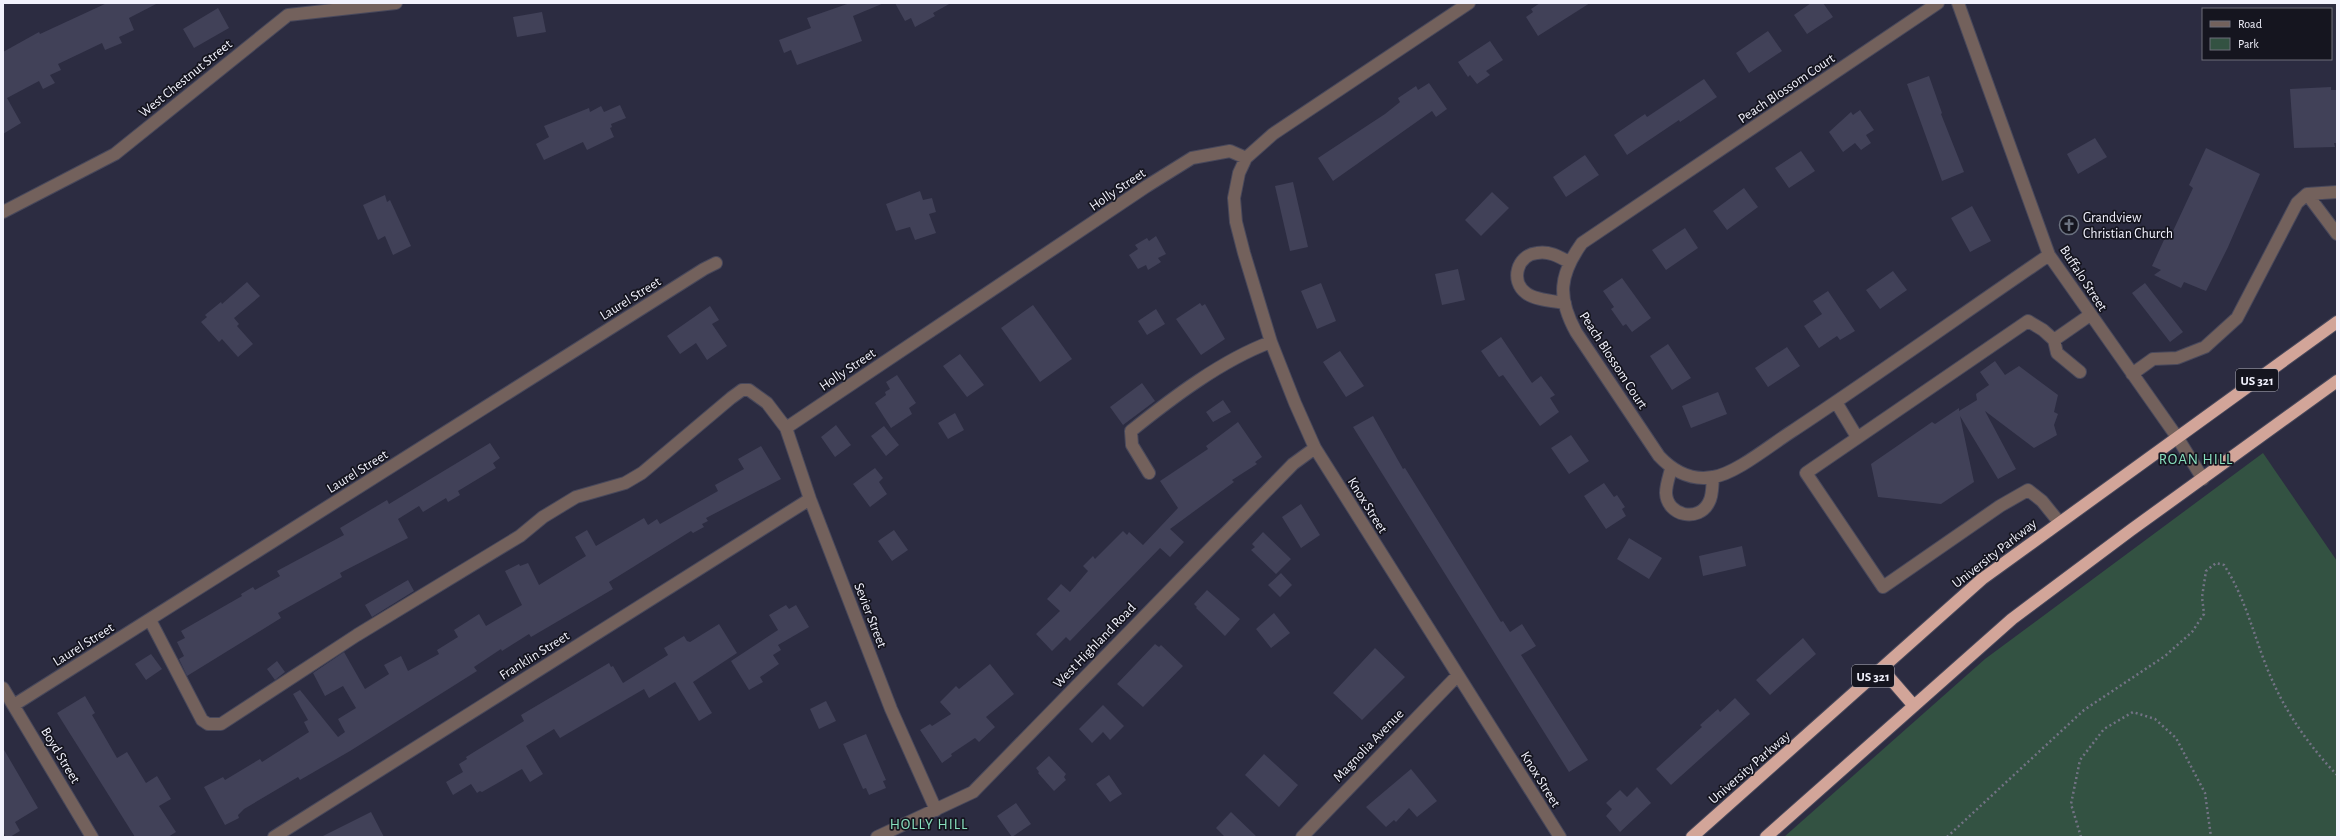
<svg xmlns="http://www.w3.org/2000/svg" width="2340" height="840" font-family="'Alegreya Sans',sans-serif">
<style>
.green{fill:#335242}
.building{fill:#414158}
.lines{fill:none;stroke-linecap:round;stroke-linejoin:round}
.minor-casing{stroke:#48485b;stroke-width:14}
.highway-casing{stroke:#48485b;stroke-width:14}
.path{stroke:#737385;stroke-width:2.5;stroke-dasharray:2 3;stroke-linecap:butt}
.minor{stroke:#73615c;stroke-width:12}
.highway{stroke:#d2a599;stroke-width:12}
.labels{text-anchor:middle;stroke-width:3.5;stroke-linejoin:round;paint-order:stroke}
.shield{fill:#15151f;stroke:#b0b0ba;stroke-width:1}
.shield-label{font-size:13px;font-weight:bold;fill:#f2f2fd}
.street-label{font-size:14px;fill:#f2f2fd;stroke:#15151f}
.poi-label{font-size:14px;fill:#f2f2fd;stroke:#15151f;text-anchor:start}
.neighbourhood-label{font-size:15px;letter-spacing:1px;fill:#88e1bf;stroke:#15151f}
</style>
<rect width="100%" height="100%" fill="#2c2c41"/>
<path class="green" d="M2263,453L2337,561V837H1784L1985,659Z"/>
<path class="building" d="M107,3H158L129,18L134,30L119,37L122,43L105,50L102,43L58,64L61,70L50,75L55,83L43,89L39,81L7,98L21,123L3,134V52L39,32L40,34Z
M850,3H884L853,16L862,41L797,65L791,50L784,53L779,40L811,28L807,18Z
M895,3H951L933,13L935,16L915,27L911,18L905,21Z
M1540,3H1590L1538,36L1526,17L1533,12L1531,9Z
M1811,3H1823L1833,17L1807,34L1794,15Z
M218,8L229,28L194,48L183,29Z
M542,12L546,32L517,37L513,17Z
M1768,31L1782,51L1749,73L1736,53Z
M1490,41L1503,60L1486,71L1490,75L1477,84L1470,75L1468,77L1458,62Z
M1929,76L1942,113L1941,114L1964,172L1942,181L1907,84Z
M1704,79L1717,97L1680,122L1679,120L1627,155L1614,135L1645,114L1647,117Z
M1429,83L1447,109L1436,117L1432,111L1333,181L1318,158L1385,114L1400,102L1398,98L1416,86L1418,90Z
M2331,87V90H2337V143H2334L2335,147L2294,148L2290,89Z
M620,105L626,118L611,124L612,127L610,128L614,137L587,150L583,142L544,160L536,144L549,137L544,126L589,108L590,112L601,106L604,112Z
M1860,110L1874,130L1866,135L1871,143L1861,150L1855,143L1843,152L1829,132L1851,112L1853,115Z
M2095,138L2107,157L2078,174L2067,154Z
M2206,148L2260,174L2228,247L2206,291L2184,282L2181,288L2154,275L2161,270L2152,266L2169,229L2173,231L2193,188L2189,185Z
M1801,151L1815,171L1789,188L1775,168Z
M1585,155L1599,175L1566,197L1553,177Z
M1293,182L1308,247L1290,251L1275,186Z
M1744,188L1758,207L1727,230L1713,211Z
M920,191L923,200L932,198L936,212L929,214L936,233L915,240L910,227L896,231L886,204Z
M1492,192L1509,208L1481,236L1465,220Z
M385,195L387,202L390,200L411,246L393,255L385,236L378,240L363,205Z
M1972,206L1991,241L1970,252L1951,218Z
M1685,228L1698,248L1666,270L1652,250Z
M1156,236L1166,254L1158,258L1161,262L1148,270L1146,265L1138,269L1129,255L1138,249L1135,245L1147,238L1149,241Z
M1458,269L1465,300L1442,305L1435,274Z
M1893,271L1907,290L1880,309L1866,290Z
M1622,278L1651,318L1632,332L1626,324L1623,326L1611,309L1614,307L1603,291Z
M247,282L260,296L234,318L239,324L237,326L253,344L238,357L222,339L219,342L201,322L207,317L205,315L221,302L222,304Z
M1321,283L1336,321L1317,329L1301,291Z
M2145,283L2183,332L2170,342L2132,293Z
M1828,291L1855,331L1840,340L1837,336L1819,348L1804,326L1822,314L1813,301Z
M1200,303L1202,306L1205,304L1225,339L1201,355L1176,319Z
M1033,305L1072,359L1040,382L1001,328Z
M710,306L719,320L712,324L727,346L707,360L696,343L680,354L667,336Z
M1156,309L1165,324L1147,335L1138,321Z
M1501,337L1532,383L1541,376L1555,395L1550,398L1559,412L1540,426L1503,375L1499,377L1481,351Z
M1668,344L1691,378L1672,390L1650,356Z
M1787,347L1800,366L1768,387L1755,368Z
M1340,351L1364,386L1346,397L1323,362Z
M960,354L984,385L967,397L943,366Z
M1995,361L2005,375L2019,366L2058,395L2054,412L2058,414L2054,425L2057,435L2034,448L1985,411L2016,469L1998,479L1960,416L1974,482L1941,504L1878,497L1871,464L1932,422L1935,424L1959,408V411L1977,400L1976,394L1989,385L1980,372Z
M897,375L916,403L909,408L912,414L891,428L875,403L886,395L885,392L890,389L886,382Z
M1142,383L1155,401L1123,425L1110,407Z
M1718,392L1727,414L1691,428L1682,406Z
M1223,400L1231,412L1213,422L1206,412Z
M955,413L964,430L948,439L938,423Z
M1373,416L1403,469L1405,468L1501,622L1503,621L1510,632L1522,624L1536,646L1521,655L1588,760L1569,772L1353,427Z
M1238,422L1262,457L1255,462L1257,464L1232,480L1234,482L1170,529L1184,542L1170,557L1160,548L1070,641L1066,637L1052,651L1036,634L1060,611L1047,599L1061,584L1070,592L1088,571L1083,566L1093,556L1095,559L1123,531L1127,535L1129,532L1143,545L1178,508L1160,481L1208,449L1206,446Z
M836,425L851,445L835,457L821,437Z
M884,426L899,445L886,456L871,436Z
M1571,435L1589,461L1569,474L1551,448Z
M490,443L500,458L493,463L496,468L458,491L460,495L448,502L446,498L423,512L419,506L398,519L408,538L340,573L342,577L278,613L281,618L187,676L179,659L184,656L177,642L185,638L181,631L242,596L241,594L253,587L255,590L280,576L277,571L344,535L340,528L387,500L389,504Z
M761,446L781,479L706,518L708,521L702,524L704,527L693,533L691,531L609,582L613,589L531,637L529,634L502,651L501,649L474,667L477,671L350,751L300,780L298,777L244,809L238,815L239,818L225,825L204,787L223,777L225,780L260,759L262,762L309,732L304,722L308,720L293,694L300,690L338,737L345,732L338,719L356,708L343,686L325,696L313,673L344,652L365,689L389,674L384,665L401,656L408,671L439,654L437,650L458,637L454,630L479,614L486,626L522,605L505,571L519,564L520,566L528,563L539,585L586,556L575,537L587,530L596,546L644,518L648,525L657,519L660,524L718,491L715,485L744,469L738,459Z
M875,468L883,478L879,482L887,494L870,507L853,484Z
M1604,483L1614,497L1617,495L1625,507L1622,509L1626,516L1606,529L1584,496Z
M1301,504L1320,535L1301,548L1282,517Z
M894,530L908,550L892,561L878,541Z
M1263,532L1291,559L1276,574L1251,550L1255,547L1252,544Z
M1629,538L1662,558L1649,579L1617,559Z
M1742,546L1746,566L1703,576L1699,556Z
M1281,573L1292,585L1280,597L1268,585Z
M408,580L414,591L372,617L365,605Z
M1207,590L1240,619L1225,636L1196,608L1197,607L1194,604Z
M786,605L789,609L796,605L809,627L778,645L781,650L773,655L779,664L760,677L763,682L749,690L731,661L778,630L769,615Z
M1274,613L1290,633L1271,648L1256,629Z
M719,624L737,653L693,682L712,713L699,721L675,682L649,698L644,689L560,738L554,729L526,746L543,774L530,782L522,769L482,792L480,791L477,793L471,784L453,795L446,782L463,772L459,764L467,759L466,757L524,721L521,715L609,663L611,667L613,666L623,683L668,655L664,648L684,636L687,641L690,642Z
M1803,638L1816,654L1770,695L1756,680Z
M1155,644L1159,647L1161,645L1183,666L1143,707L1117,684Z
M1375,648L1405,677L1362,720L1333,693Z
M151,654L162,669L146,680L135,664Z
M277,661L285,672L275,680L267,669Z
M990,664L1014,694L986,717L995,727L979,742L975,738L951,754L952,756L942,763L920,730L930,724L932,726L951,714L940,702L956,686L959,689Z
M85,696L95,713L92,715L117,758L127,752L146,783L157,776L171,799L159,806L176,832L168,837H135L57,713Z
M1735,698L1750,714L1671,785L1656,769L1702,727L1700,725L1718,709L1720,712Z
M826,701L836,721L819,729L810,709Z
M1103,705L1124,726L1110,740L1103,732L1092,743L1079,729Z
M866,734L886,780L883,781L886,788L869,795L866,788L863,789L843,744Z
M3,748L38,808L15,822L20,831L10,837H6L3,832Z
M1264,754L1298,785L1279,807L1245,775Z
M1049,756L1066,774L1064,777L1066,780L1054,791L1038,773L1039,772L1036,768Z
M1411,769L1437,801L1417,817L1409,808L1396,822L1394,820L1386,827L1366,807Z
M1109,775L1122,794L1110,802L1096,784Z
M1637,787L1651,803L1620,832L1606,816L1612,809L1606,803L1620,790L1627,797Z
M1016,803L1031,824L1012,837L997,816Z
M371,812L384,837H321Z
M1231,812L1257,837H1225L1216,828Z"/>
<g class="lines">
<g class="minor-casing">
<path id="minor" d="M1469,3L1273,134L1246,158L1239,173L1234,198L1236,222L1244,253L1271,342L1295,403L1315,448L1560,837
M1938,3L1582,243C1559,275 1557,297 1576,332L1659,456C1673,471 1691,481 1713,477C1736,474 1773,443 1794,430C1880,373 1964,313 2049,255
M1958,3L2049,255L2177,437L2203,479
M2307,194L2337,234
M3,212L115,154L288,15L396,3
M1565,303C1553,301 1535,300 1526,293C1510,281 1517,255 1537,253C1549,251 1558,256 1569,262
M2054,340L2090,315
M2132,374L2153,359L2177,358L2205,347L2237,318L2297,203L2307,194L2337,192
M1836,402L1857,437
M786,428L1147,186L1192,158L1230,151L1246,158
M1671,469C1669,477 1666,485 1666,493C1667,516 1699,523 1709,502C1713,495 1712,485 1713,477
M1149,473L1132,445L1131,431C1172,398 1222,360 1271,342
M2059,522L2042,501L2028,490L2000,506L1883,587L1806,473L2028,321L2043,330L2054,340L2057,353L2080,372
M150,620L202,720L208,724H221L357,635L520,536L543,517L576,497L625,483L642,473L731,398L742,390H749L767,403L786,428L810,499L891,709L936,810
M3,688L92,837
M14,705L704,269L716,263
M274,837L810,499
M877,837L973,792L1293,464L1315,448
M1302,837L1457,676"/>
</g>
<g class="highway-casing">
<path id="highway" d="M1882,669L1914,706
M1692,837L1982,579L2337,322
M1766,837L2012,619L2131,530L2337,381"/>
</g>
<path class="path" d="M1947,837L2084,710L2165,656L2192,632L2204,614L2202,597L2206,571L2216,563L2224,565C2248,602 2255,643 2273,682C2288,716 2312,749 2337,775
M2081,837L2071,804L2080,760L2104,729L2133,712L2155,719L2176,738L2205,793L2211,837"/>
<use href="#minor" class="minor"/>
<use href="#highway" class="highway"/>
</g>
<defs>
<g id="church-ring" transform="scale(1)"><circle r="9.5" fill="#15151f" stroke="#6b7280" stroke-width="1.5"/><path d="M-1.2-6h2.4v3.5h3.3v2.4h-3.3V6h-2.4V-.1h-3.3v-2.4h3.3Z" fill="#6b7280"/></g>
</defs>
<g fill-rule="evenodd">
<use href="#church-ring" x="2069" y="225"/>
</g>
<g class="labels">
<g class="shield">
<rect x="2236" y="369" width="42" height="22" rx="3"/>
<rect x="1852" y="665" width="42" height="22" rx="3"/>
</g>
<g class="shield-label">
<text x="2257" y="385">US 321</text>
<text x="1873" y="681">US 321</text>
</g>
<g class="street-label">
<text transform="translate(185 78) rotate(-39)" y="5">West Chestnut Street</text>
<text transform="translate(1786 88) rotate(-34)" y="5">Peach Blossom Court</text>
<text transform="translate(1117 189) rotate(-34)" y="5">Holly Street</text>
<text transform="translate(2084 278) rotate(57)" y="5">Buffalo Street</text>
<text transform="translate(630 298) rotate(-32)" y="5">Laurel Street</text>
<text transform="translate(1614 360) rotate(57)" y="5">Peach Blossom Court</text>
<text transform="translate(847 369) rotate(-34)" y="5">Holly Street</text>
<text transform="translate(357 471) rotate(-32)" y="5">Laurel Street</text>
<text transform="translate(1368 505) rotate(58)" y="5">Knox Street</text>
<text transform="translate(1994 553) rotate(-38)" y="5">University Parkway</text>
<text transform="translate(871 615) rotate(69)" y="5">Sevier Street</text>
<text transform="translate(83 644) rotate(-32)" y="5">Laurel Street</text>
<text transform="translate(1094 645) rotate(-46)" y="5">West Highland Road</text>
<text transform="translate(534 655) rotate(-32)" y="5">Franklin Street</text>
<text transform="translate(1368 745) rotate(-46)" y="5">Magnolia Avenue</text>
<text transform="translate(61 755) rotate(59)" y="5">Boyd Street</text>
<text transform="translate(1749 767) rotate(-41)" y="5">University Parkway</text>
<text transform="translate(1541 779) rotate(58)" y="5">Knox Street</text>
</g>
<g class="poi-label">
<text x="2083" y="222">Grandview<tspan x="2083" dy="16">Christian Church</tspan></text>
</g>
<g class="neighbourhood-label">
<text x="2196" y="464">ROAN HILL</text>
<text x="929" y="829">HOLLY HILL</text>
</g>
</g>
<rect width="2340" height="840" fill="none" stroke="#f2f2fd" stroke-width="8"/>
<rect x="2202" y="8" width="130" height="52" fill="#15151f" stroke="#6d6d78"/>
<rect x="2210" y="21" width="20" height="6" fill="#73615c" stroke="#6d6d78"/>
<text x="2238" y="28" font-size="12" fill="#f2f2fd">Road</text>
<rect x="2210" y="38" width="20" height="12" fill="#335242" stroke="#6d6d78"/>
<text x="2238" y="48" font-size="12" fill="#f2f2fd">Park</text>
</svg>
